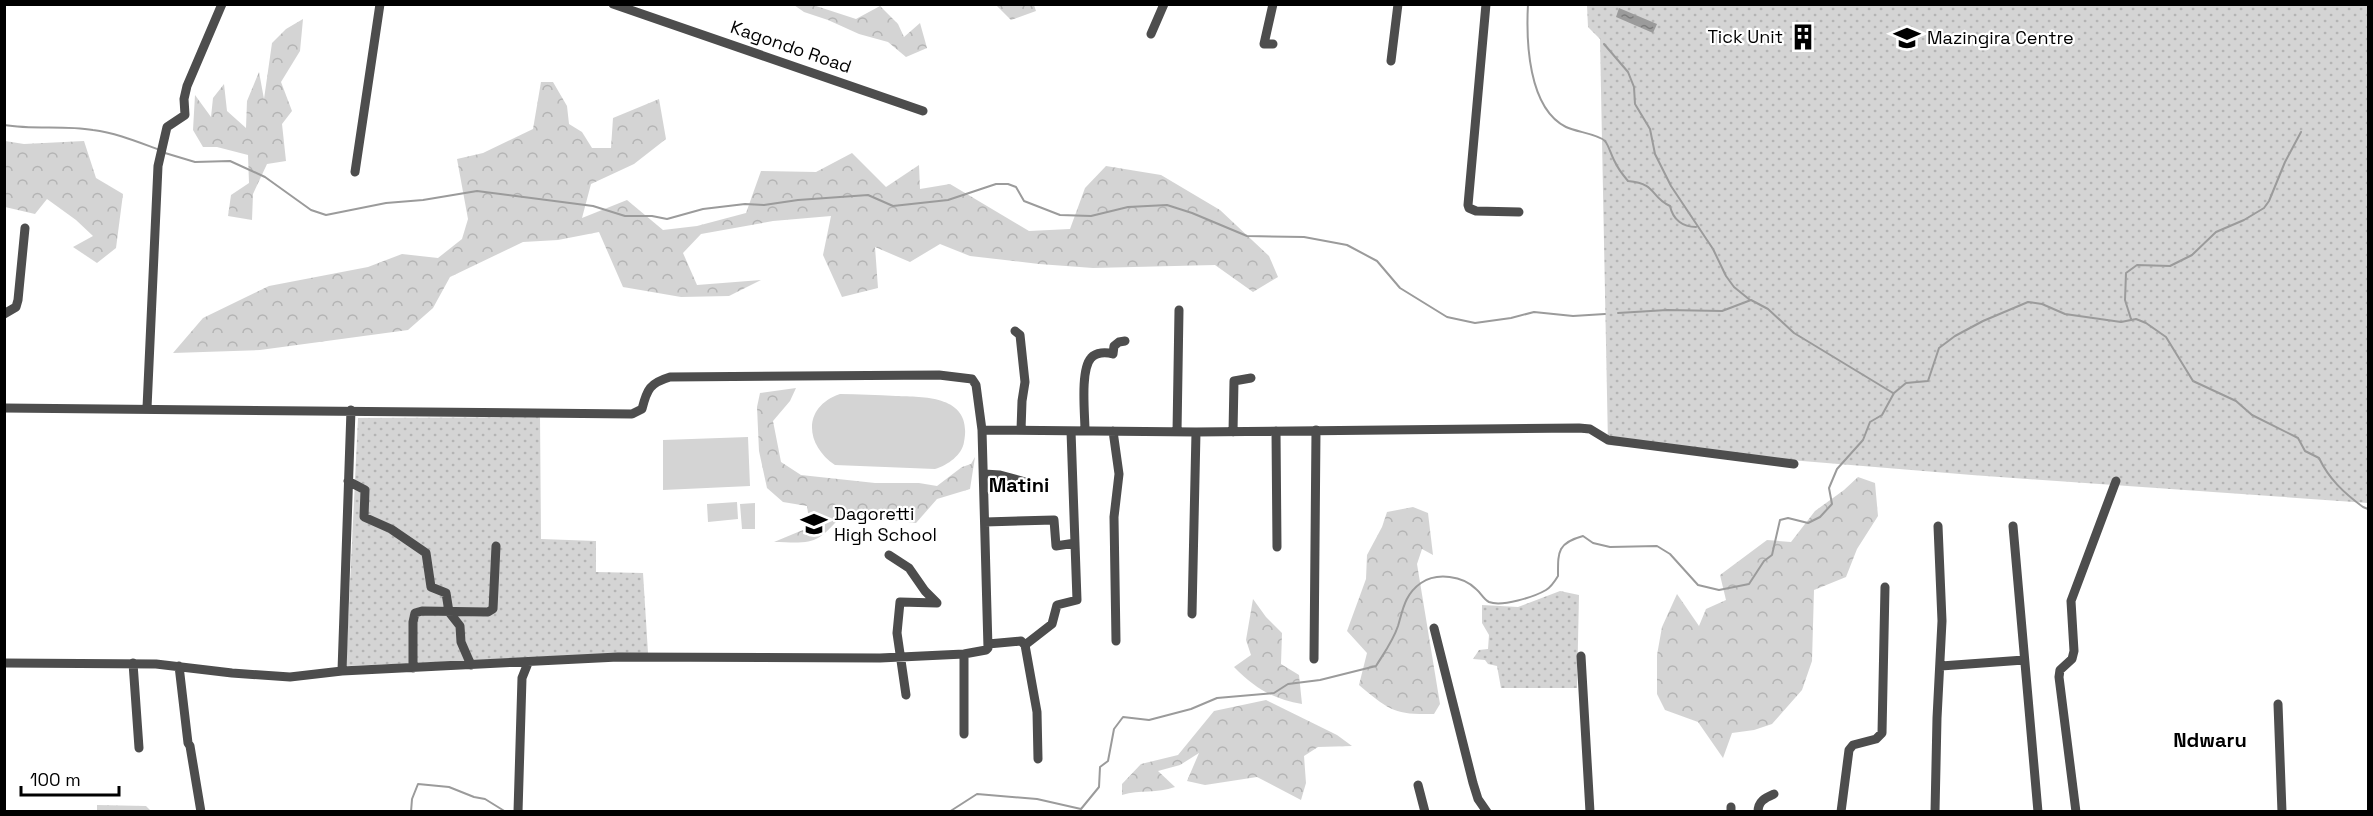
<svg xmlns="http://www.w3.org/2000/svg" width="2373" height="816" font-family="'Space Grotesk',sans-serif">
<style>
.grass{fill:url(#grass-dots)}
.forest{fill:url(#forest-crowns)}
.garden{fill:#d4d4d4}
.water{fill:url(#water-ripples)}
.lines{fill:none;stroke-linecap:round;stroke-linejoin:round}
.stream{stroke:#9b9b9b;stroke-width:2}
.minor{stroke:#4d4d4d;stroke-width:9}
.labels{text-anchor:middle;stroke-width:4.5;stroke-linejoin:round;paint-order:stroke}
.poi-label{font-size:18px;fill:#000;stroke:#fff;text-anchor:start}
.street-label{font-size:18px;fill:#000;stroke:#fff}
.neighbourhood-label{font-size:20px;font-weight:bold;fill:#000;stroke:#fff}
</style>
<defs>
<pattern id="grass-dots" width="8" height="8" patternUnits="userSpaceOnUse" patternTransform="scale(1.5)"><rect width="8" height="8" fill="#d4d4d4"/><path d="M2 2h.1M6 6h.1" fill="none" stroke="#b4b4b4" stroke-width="1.8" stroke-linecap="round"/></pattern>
<pattern id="forest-crowns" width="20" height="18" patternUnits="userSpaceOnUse" patternTransform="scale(1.5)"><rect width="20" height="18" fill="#d4d4d4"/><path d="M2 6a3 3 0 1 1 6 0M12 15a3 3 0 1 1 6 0" fill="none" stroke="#b4b4b4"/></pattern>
<pattern id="water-ripples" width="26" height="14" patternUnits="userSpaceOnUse" patternTransform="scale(1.5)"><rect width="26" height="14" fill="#9b9b9b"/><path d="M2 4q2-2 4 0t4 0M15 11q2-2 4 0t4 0" fill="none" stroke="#7c7c7c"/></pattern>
</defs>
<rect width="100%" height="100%" fill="#fff"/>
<path class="grass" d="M1587,5H2368V503L1972,475L1608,445L1600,39L1588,27Z
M540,417L541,539L596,541V572L643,573L648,653L346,666L358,418Z
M1560,591L1579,595L1577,688H1501L1497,666L1488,664L1485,660L1473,659L1479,650L1488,649L1489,635L1482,623V605L1518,607Z"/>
<path class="forest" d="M794,5H813L856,19L880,6L898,24L904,37L920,23L927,48L906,57L888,42L859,34L828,20L804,12Z
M996,5H1034L1036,11L1011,20Z
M303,19L300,51L281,82L292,111L282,124L286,161L267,164L253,194L252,220L228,216L231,195L249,183L248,155L217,147H203L193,130L195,95L211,117L213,98L224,84L227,111L246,128L247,101L259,72L264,99L272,43L286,29Z
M541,82H553L567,106L569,124L582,132L592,148H611L613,118L659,99L666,139L634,164L591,184L582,218L627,200L663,230L697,226L746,213L761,171L816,172L852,153L886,187L919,165L920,189L950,184L1029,231L1070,229L1085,188L1106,166L1161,175L1220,210L1269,256L1278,277L1253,292L1215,265L1093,268L1039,264L970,256L940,244L910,262L875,247L878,288L842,297L823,255L831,216L773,221L701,234L683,253L697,285L761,280L729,296L681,297L623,287L599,232L558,240L523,242L450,277L433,308L408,330L260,350L173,353L203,318L269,286L368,267L402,254L438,258L462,239L468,219L457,159L483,153L533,129Z
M5,141L24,144L84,141L96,178L123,194L116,248L97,263L73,247L93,236L76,220L47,199L35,214L5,207Z
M796,388L790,401L773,421L781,462L801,475L875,483H919L937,486L962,467L971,464L975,457L970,489L937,499L916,523L843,514C816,545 815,543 774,542L810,527L807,506L783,502L767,488L759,451L757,407L760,393Z
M1858,477L1875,483L1878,516L1857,549L1846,577L1814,590L1812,661L1802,690L1772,724L1754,730L1732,733L1723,758L1698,722L1665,710L1657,694V655L1662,627L1677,594L1699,626L1706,609L1726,600L1720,575L1767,540L1791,542L1815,511L1844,490Z
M1413,507L1428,513L1433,555L1422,549L1417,564L1440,704L1434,714C1394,715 1389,710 1359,685L1367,653L1347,631L1366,579L1367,555L1382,527L1387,512Z
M1253,599L1266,617L1282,633L1281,664L1299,675L1302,704C1272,699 1255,688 1234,667L1251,655L1246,640Z
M1266,700L1337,735L1352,746L1318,747L1304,756L1306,783L1301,800L1257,777L1205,785L1187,781L1199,753L1180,765L1158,771L1175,787C1157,794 1140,789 1122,795V784L1141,764L1178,755L1214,711Z
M97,805L146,806L151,811H97Z"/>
<path class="garden" d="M840,394C858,394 877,395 896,396C927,397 973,396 964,442C962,455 948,465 935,469L835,465C805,445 802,407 840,394Z
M748,437L750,486L663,490V440Z
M737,502L738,519L708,522L707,504Z
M755,503V529H742L740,504Z"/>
<path class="water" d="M1619,8L1657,24L1653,33L1616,17Z"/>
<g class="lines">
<path class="stream" d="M1528,4C1526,41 1528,108 1566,127C1576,132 1598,134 1605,141C1609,146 1611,155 1615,162C1618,169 1623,175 1628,181C1658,184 1649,196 1670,206C1673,220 1683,227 1696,227
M1604,44L1628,72L1634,87L1635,104L1650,129L1655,154L1671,186L1713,249L1726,276L1734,287L1750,300
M4,125C34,130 64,125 93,130C117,133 138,142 160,150
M165,153L195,162L230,161L265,177L311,210L326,215L386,203L423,200L477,191L593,206L625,216H652L667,219L703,209L745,204L764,205L798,200L868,195L893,206L948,200L996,184H1008L1016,187L1024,201L1060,215L1091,216L1128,207L1167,205L1192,213L1247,236L1304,237L1347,245L1377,261L1400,288L1447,317L1475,323L1511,318L1534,312L1573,316L1605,314
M1618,313L1667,310L1722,311L1751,300L1768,309L1794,333L1893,393
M2131,319L2125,300L2126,273L2137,265L2170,266L2192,255L2216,232L2244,220L2264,208L2269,201L2285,162L2301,132
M411,812L412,799L418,784L449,787L474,797L485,799L506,812
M881,812H891
M949,812L977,794L1037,799L1081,809L1099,787L1100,767L1108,761L1114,729L1123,717L1149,720L1191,709L1217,698L1274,693L1288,684L1320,680L1376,666C1384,653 1393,641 1398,626C1403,609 1405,594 1421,583C1437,572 1463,576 1476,589C1481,593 1483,599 1489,602C1502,607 1534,597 1546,590C1551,587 1555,581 1558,576C1558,552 1557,543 1583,536L1593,543L1610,547L1657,546L1670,554L1698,585L1719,590L1749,584L1764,561L1772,555L1780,520L1788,518L1808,523L1820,517L1832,504L1829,488L1837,469L1863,440L1870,422L1882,415L1894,393L1906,383L1928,381L1939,348L1955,336L1983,321L2028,302L2042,304L2065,314L2121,322L2136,319L2146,323L2166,337L2193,381L2236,401L2252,415L2298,438L2305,451L2319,458C2329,479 2344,493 2363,507L2368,509"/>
<path class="minor" d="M613,4L923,111
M1486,4L1468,205L1469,208L1476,211L1519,212
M1151,34L1164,4
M1273,44H1264L1273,4
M1391,61L1398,4
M355,172L380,4
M4,314L16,307L18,300L25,228
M1015,331L1020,335L1025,382L1022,401L1021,430
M4,408L632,414L642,409C647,389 650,383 670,377L939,375L972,379L976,385L982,430
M147,408L158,166L167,127L185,115L184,99L187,86L222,4
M351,410L342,671L618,657L880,658L964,654L986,650L988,648L982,430L1196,432L1579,428L1590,429L1608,440L1794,464
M1085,431C1085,415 1080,370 1091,358C1096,352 1106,352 1113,354L1114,346L1119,342L1125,341
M1113,431L1119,474L1114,517L1116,641
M1276,431L1277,547
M1177,432L1179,310
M1233,432L1234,381L1251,378
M984,474L1000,475L1029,483
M348,481L365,490L364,517L391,529L426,553L431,587L446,593L449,612L460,626L461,642L471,665
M985,522L1054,520L1056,546L1075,543
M2013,526L2038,812
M889,555L909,568L925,591L937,603L900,602L897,633L906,695
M1192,614L1196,432
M1434,628L1473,783L1478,799L1487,812
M988,644L1021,641L1025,645L1037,712L1038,759
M1025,645L1052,624L1057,605L1077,600L1071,431
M964,654V734
M1581,656L1590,812
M1314,659L1316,430
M4,663L156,664L232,673L290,677L342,671
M133,663L139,748
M179,666L188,743L190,746L201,812
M1941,666L2024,660
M413,668V622L415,613L422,611L488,612L493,609L496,546
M2278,704L2282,812
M1418,785L1425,812
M1731,807V812
M518,812L522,678L528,663
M1758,812C1758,801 1765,798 1774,794
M1841,812L1849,750L1853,745L1876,739L1882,733L1885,587
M1935,812L1937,718L1942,621L1938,526
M2076,812L2059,677L2060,670L2072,659L2074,651L2071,601L2116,481"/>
</g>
<defs>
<g id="building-bare" transform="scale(2.07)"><path d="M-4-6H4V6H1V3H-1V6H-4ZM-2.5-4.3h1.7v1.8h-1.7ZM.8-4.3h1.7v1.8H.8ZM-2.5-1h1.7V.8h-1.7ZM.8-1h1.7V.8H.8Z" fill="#000" stroke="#fff" stroke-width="2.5" paint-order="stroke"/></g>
<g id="university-bare" transform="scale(2.07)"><path d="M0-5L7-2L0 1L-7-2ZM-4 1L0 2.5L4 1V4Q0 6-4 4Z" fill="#000" stroke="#fff" stroke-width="2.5" paint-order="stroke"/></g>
<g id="school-bare" transform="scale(2.07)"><path d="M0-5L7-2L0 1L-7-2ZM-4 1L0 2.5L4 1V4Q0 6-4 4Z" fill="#000" stroke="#fff" stroke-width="2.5" paint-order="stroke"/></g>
</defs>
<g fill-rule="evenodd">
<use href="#building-bare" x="1803" y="37"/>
<use href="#university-bare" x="1907" y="38"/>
<use href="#school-bare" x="814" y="524"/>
</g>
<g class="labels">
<g class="poi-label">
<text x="1783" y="43" text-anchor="end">Tick Unit</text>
<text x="1927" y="44">Mazingira Centre</text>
<text x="834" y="520">Dagoretti<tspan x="834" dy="21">High School</tspan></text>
</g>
<g class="street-label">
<text transform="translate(791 47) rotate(19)" y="6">Kagondo Road</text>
</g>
<g class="neighbourhood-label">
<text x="1019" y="492">Matini</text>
<text x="2210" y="747">Ndwaru</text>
</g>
</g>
<rect width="2373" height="816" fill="none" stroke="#000000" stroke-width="12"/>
<path d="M21 786v9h98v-9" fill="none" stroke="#000000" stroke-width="3"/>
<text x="30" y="786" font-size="18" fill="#000000" stroke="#ffffff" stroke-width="4.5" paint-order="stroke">100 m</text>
</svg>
